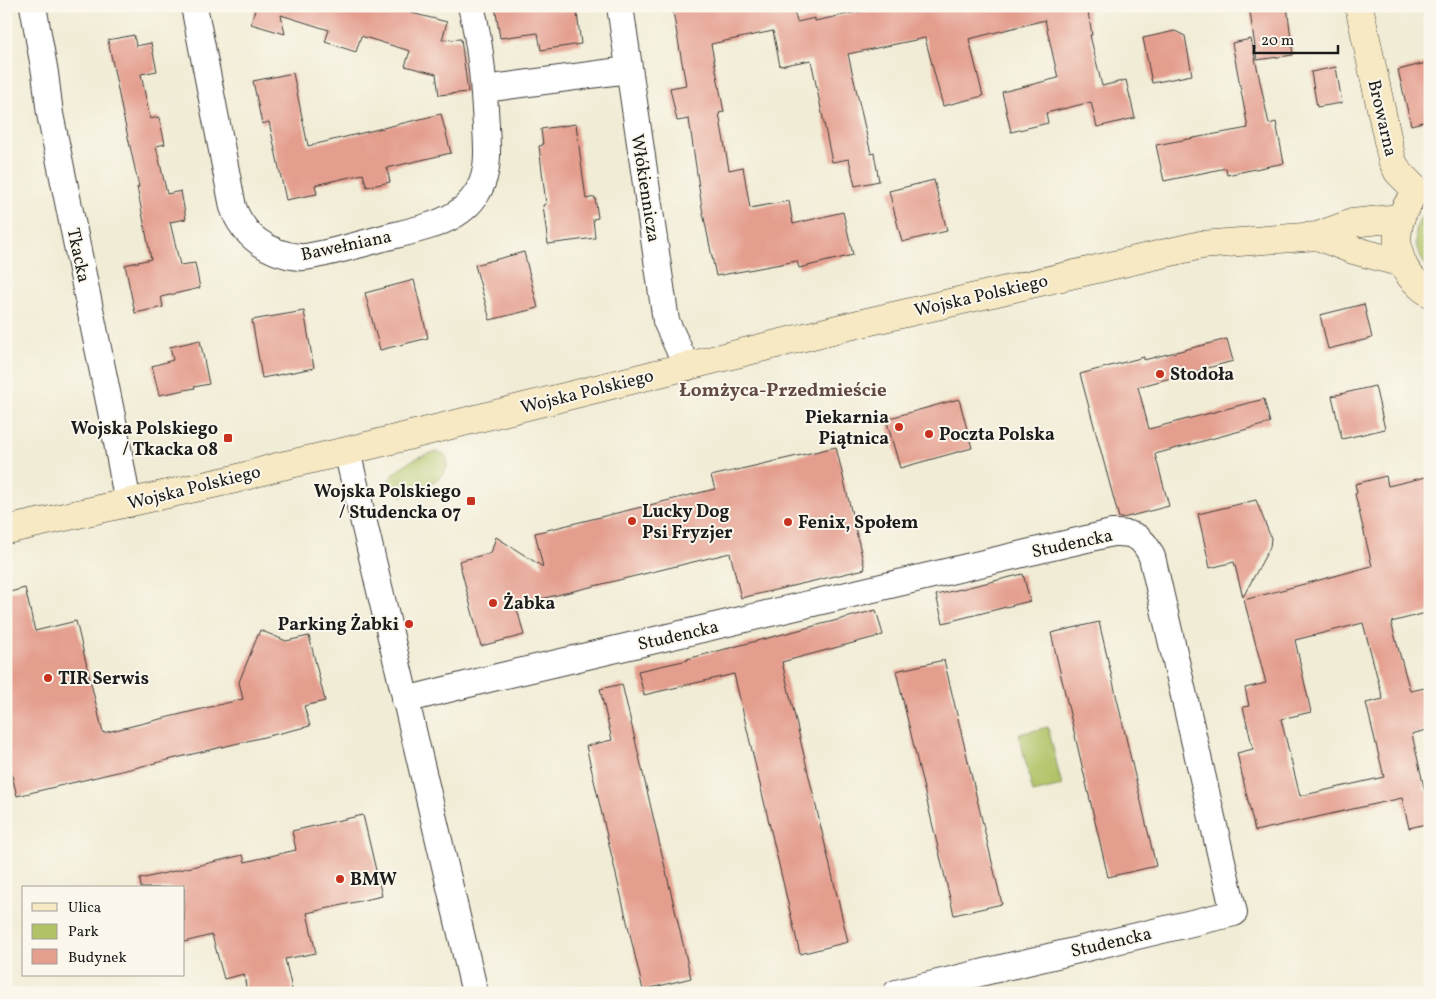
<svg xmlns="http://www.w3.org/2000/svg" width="1436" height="999" font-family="Vollkorn,serif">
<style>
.green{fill:#afc265;stroke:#666f40}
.building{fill:#e49e8e;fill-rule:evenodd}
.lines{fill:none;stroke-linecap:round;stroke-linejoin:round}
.street-casing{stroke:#3c3b38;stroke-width:28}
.secondary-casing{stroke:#3c3b38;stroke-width:29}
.street{stroke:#fff;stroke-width:26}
.secondary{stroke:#f6e9c3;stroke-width:28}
.poi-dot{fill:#c8321e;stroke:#fbf7ec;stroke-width:2}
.labels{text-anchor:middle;stroke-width:4;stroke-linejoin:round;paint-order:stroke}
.street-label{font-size:18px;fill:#1c1c1c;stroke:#fbf7ec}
.poi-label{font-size:18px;font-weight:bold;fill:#1c1c1c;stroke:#fbf7ec;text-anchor:start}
.neighbourhood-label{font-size:19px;font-weight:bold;fill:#624a44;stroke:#fbf7ec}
</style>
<rect width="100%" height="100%" fill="#fbf7ec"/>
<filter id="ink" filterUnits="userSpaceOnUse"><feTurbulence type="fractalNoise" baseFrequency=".02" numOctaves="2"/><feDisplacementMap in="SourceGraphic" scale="10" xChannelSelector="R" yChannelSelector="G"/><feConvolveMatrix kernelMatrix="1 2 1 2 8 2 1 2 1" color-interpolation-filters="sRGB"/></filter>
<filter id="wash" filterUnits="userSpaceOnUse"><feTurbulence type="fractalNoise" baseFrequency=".0096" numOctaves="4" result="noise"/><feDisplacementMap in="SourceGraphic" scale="20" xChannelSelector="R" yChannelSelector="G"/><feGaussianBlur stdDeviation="1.12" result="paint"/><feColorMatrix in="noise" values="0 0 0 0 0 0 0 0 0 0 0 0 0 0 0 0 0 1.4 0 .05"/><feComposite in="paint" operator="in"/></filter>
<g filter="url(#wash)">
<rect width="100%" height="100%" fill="#f1ecd5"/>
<path class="green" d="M1430,206V270C1416,256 1411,236 1420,219C1422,214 1427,210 1430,206Z
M434,452C440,452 445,453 447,459C453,478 414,492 401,496C397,489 393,487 384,487C395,467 413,458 434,452Z
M1048,727L1062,786L1033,793L1019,734Z"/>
<g id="blocks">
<path class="building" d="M256,6H384L447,22L442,40L461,39L468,92L439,95L436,74L405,66L410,51L361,36L356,52L325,42L329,30L281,15L285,34L251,24Z
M495,6H576L581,44L541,50L538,33L500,38Z
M672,6H793L797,22L815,18V21L885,6H1087L1092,35H1090L1102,86L1126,80L1135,118L1097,127L1091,102L1046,113L1048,123L1011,132L1002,92L1058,78L1045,20L969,39L983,96L943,106L925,38L848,54L871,154L874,153L879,181L855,186L849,159L832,162L811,60L780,66L773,31L711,44L724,112L719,113L729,170L743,167L750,208L789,201L793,224L843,212L853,255L799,268L797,261L716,276L702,208L689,119L677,121L670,88L686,85Z
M1249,6H1287L1293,55L1257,60Z
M1175,31L1185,36L1192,75L1152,83L1143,38Z
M134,35L136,46L151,43L157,71L141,74L150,119L159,117L165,144L156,146L167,194L181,191L186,219L170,222L180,265L195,263L200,288L161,297L163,307L135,313L125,265L151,259L137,187H139L122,110L108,40Z
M1251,39L1269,124L1276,122L1284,163L1227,175L1226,168L1164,181L1156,145L1248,128L1232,43Z
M1430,62V120L1411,125L1398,70Z
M1336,67L1342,103L1317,107L1311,72Z
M293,73L308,146L441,114L451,153L387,168L390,182L367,187L363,174L315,185L317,194L286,200L269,122L262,124L253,81Z
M576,124L586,199L595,197L598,218L593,219L595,238L548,244L543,205L546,204L539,146L543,145L541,129Z
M934,180L947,231L902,242L889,191Z
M524,252L538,308L490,320L475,265Z
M414,280L428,338L380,350L365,293Z
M1364,304L1372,338L1328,349L1320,315Z
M304,311L314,368L262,378L252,320Z
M1227,339L1233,361L1138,387L1149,429L1264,399L1270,423L1155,454L1169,506L1123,518H1119L1080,374L1144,357V360Z
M200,340L209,384L194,387L195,388L159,395L152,366L173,360L170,347Z
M1375,386L1385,429L1342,439L1332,396Z
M959,399L972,448L900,468L886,419Z
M836,447L865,569L741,598L730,553L516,605L524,635L481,646L459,561L491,553L496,537L543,567L535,533L715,489L711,476Z
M1386,476L1388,486L1430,476V612L1391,622L1410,691L1430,687V729L1412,734L1425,792L1430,791V823L1409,828L1402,798L1255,831L1237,753L1253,749L1243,707L1249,706L1245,688L1266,683L1244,600L1372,566L1355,494L1357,493L1355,484ZM1363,623L1383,699L1366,703L1384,777L1300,796L1281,719L1311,712L1295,640Z
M1256,500L1271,538L1270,547L1243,597L1234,562L1210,568L1198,514Z
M1023,574L1030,601L943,623L936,595Z
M25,588L35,631L76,621L103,733L243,699L239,682L260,630L286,641L309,636L325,701L304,706L310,726L17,796L6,751V593Z
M876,610L883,635L782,662L848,942L800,954L734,674L644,695L638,671L688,660L687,659Z
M1099,622L1156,866L1108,877L1051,633Z
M944,660L1002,904L954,915L896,671Z
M622,684L691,978L643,990L586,746L612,740L600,689Z
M363,815L382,896L307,913L316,953L285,959L293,993H247L244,974L224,979L212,935L184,942V888H141L140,879L243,855L245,862L296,850L292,831Z"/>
</g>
</g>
<g filter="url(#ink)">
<use href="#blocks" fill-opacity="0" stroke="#3c3b38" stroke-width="1"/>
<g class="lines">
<g class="street-casing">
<path id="street" d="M33,6L45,73L50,114L114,426L128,504
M194,6L233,207C243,236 269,254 299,257C307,258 314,255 321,254C340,250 358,245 376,240C401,233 434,228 456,214C467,207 477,196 482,183C489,166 487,144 486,127C484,87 481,45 471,6
M620,6L666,321L687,367
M484,89L628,70
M347,451L475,993
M405,700L497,677L1112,533C1134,532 1143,537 1152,557L1234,913L896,993"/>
</g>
<g class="secondary-casing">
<path id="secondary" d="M1359,6L1392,160L1398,172L1418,192
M1408,204C1391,228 1395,264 1417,283C1421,287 1425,291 1430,293
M1317,236L1353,250L1402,263
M6,530L235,479L277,467L347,451L845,327L1201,245L1317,236L1352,223L1400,218"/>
</g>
<use href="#street" class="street"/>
<use href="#secondary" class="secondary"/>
</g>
</g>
<g class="poi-dot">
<circle cx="1160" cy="374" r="5"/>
<circle cx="899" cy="427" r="5"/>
<circle cx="929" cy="434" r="5"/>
<rect x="223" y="433" width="10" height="10" rx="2.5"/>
<rect x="466" y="496" width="10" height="10" rx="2.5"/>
<circle cx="632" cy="521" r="5"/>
<circle cx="788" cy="522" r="5"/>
<circle cx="493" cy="603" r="5"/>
<circle cx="409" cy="624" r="5"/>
<circle cx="48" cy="678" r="5"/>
<circle cx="340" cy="879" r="5"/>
</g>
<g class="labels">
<g class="street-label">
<text transform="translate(1383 118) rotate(77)" y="6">Browarna</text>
<text transform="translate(646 188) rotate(81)" y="6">Włókiennicza</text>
<text transform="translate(346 245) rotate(-12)" y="6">Bawełniana</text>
<text transform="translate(79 255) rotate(78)" y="6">Tkacka</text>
<text transform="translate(981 295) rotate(-13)" y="6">Wojska Polskiego</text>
<text transform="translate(587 391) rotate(-14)" y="6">Wojska Polskiego</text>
<text transform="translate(194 487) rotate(-14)" y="6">Wojska Polskiego</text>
<text transform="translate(1072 543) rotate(-12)" y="6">Studencka</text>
<text transform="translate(678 635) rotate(-13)" y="6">Studencka</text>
<text transform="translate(1111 942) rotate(-13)" y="6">Studencka</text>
</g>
<g class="poi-label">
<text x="1170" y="380">Stodoła</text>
<text x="889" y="423" text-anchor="end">Piekarnia<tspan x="889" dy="21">Piątnica</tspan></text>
<text x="218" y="434" text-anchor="end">Wojska Polskiego<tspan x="218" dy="21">/ Tkacka 08</tspan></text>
<text x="939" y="440">Poczta Polska</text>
<text x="461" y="497" text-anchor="end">Wojska Polskiego<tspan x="461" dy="21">/ Studencka 07</tspan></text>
<text x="642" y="517">Lucky Dog<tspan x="642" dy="21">Psi Fryzjer</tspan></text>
<text x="798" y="528">Fenix, Społem</text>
<text x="503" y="609">Żabka</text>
<text x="399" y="630" text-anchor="end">Parking Żabki</text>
<text x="58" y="684">TIR Serwis</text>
<text x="350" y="885">BMW</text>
</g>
<g class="neighbourhood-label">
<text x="783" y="396">Łomżyca-Przedmieście</text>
</g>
</g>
<rect width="1436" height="999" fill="none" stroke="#fbf7ec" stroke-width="25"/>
<rect x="22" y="886" width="162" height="90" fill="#fbf7ec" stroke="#a29f99"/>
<rect x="32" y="903" width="25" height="8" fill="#f6e9c3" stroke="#a29f99"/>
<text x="68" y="912" font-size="15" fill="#1c1c1c">Ulica</text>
<rect x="32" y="924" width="25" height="15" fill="#afc265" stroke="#a29f99"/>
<text x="68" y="936" font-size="15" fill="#1c1c1c">Park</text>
<rect x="32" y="949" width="25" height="15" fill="#e49e8e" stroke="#a29f99"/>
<text x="68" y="962" font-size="15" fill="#1c1c1c">Budynek</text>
<path d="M1254 45v8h84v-8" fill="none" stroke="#1c1c1c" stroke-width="2.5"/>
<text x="1261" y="45" font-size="15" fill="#1c1c1c" stroke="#fbf7ec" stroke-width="4" paint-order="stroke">20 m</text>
</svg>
